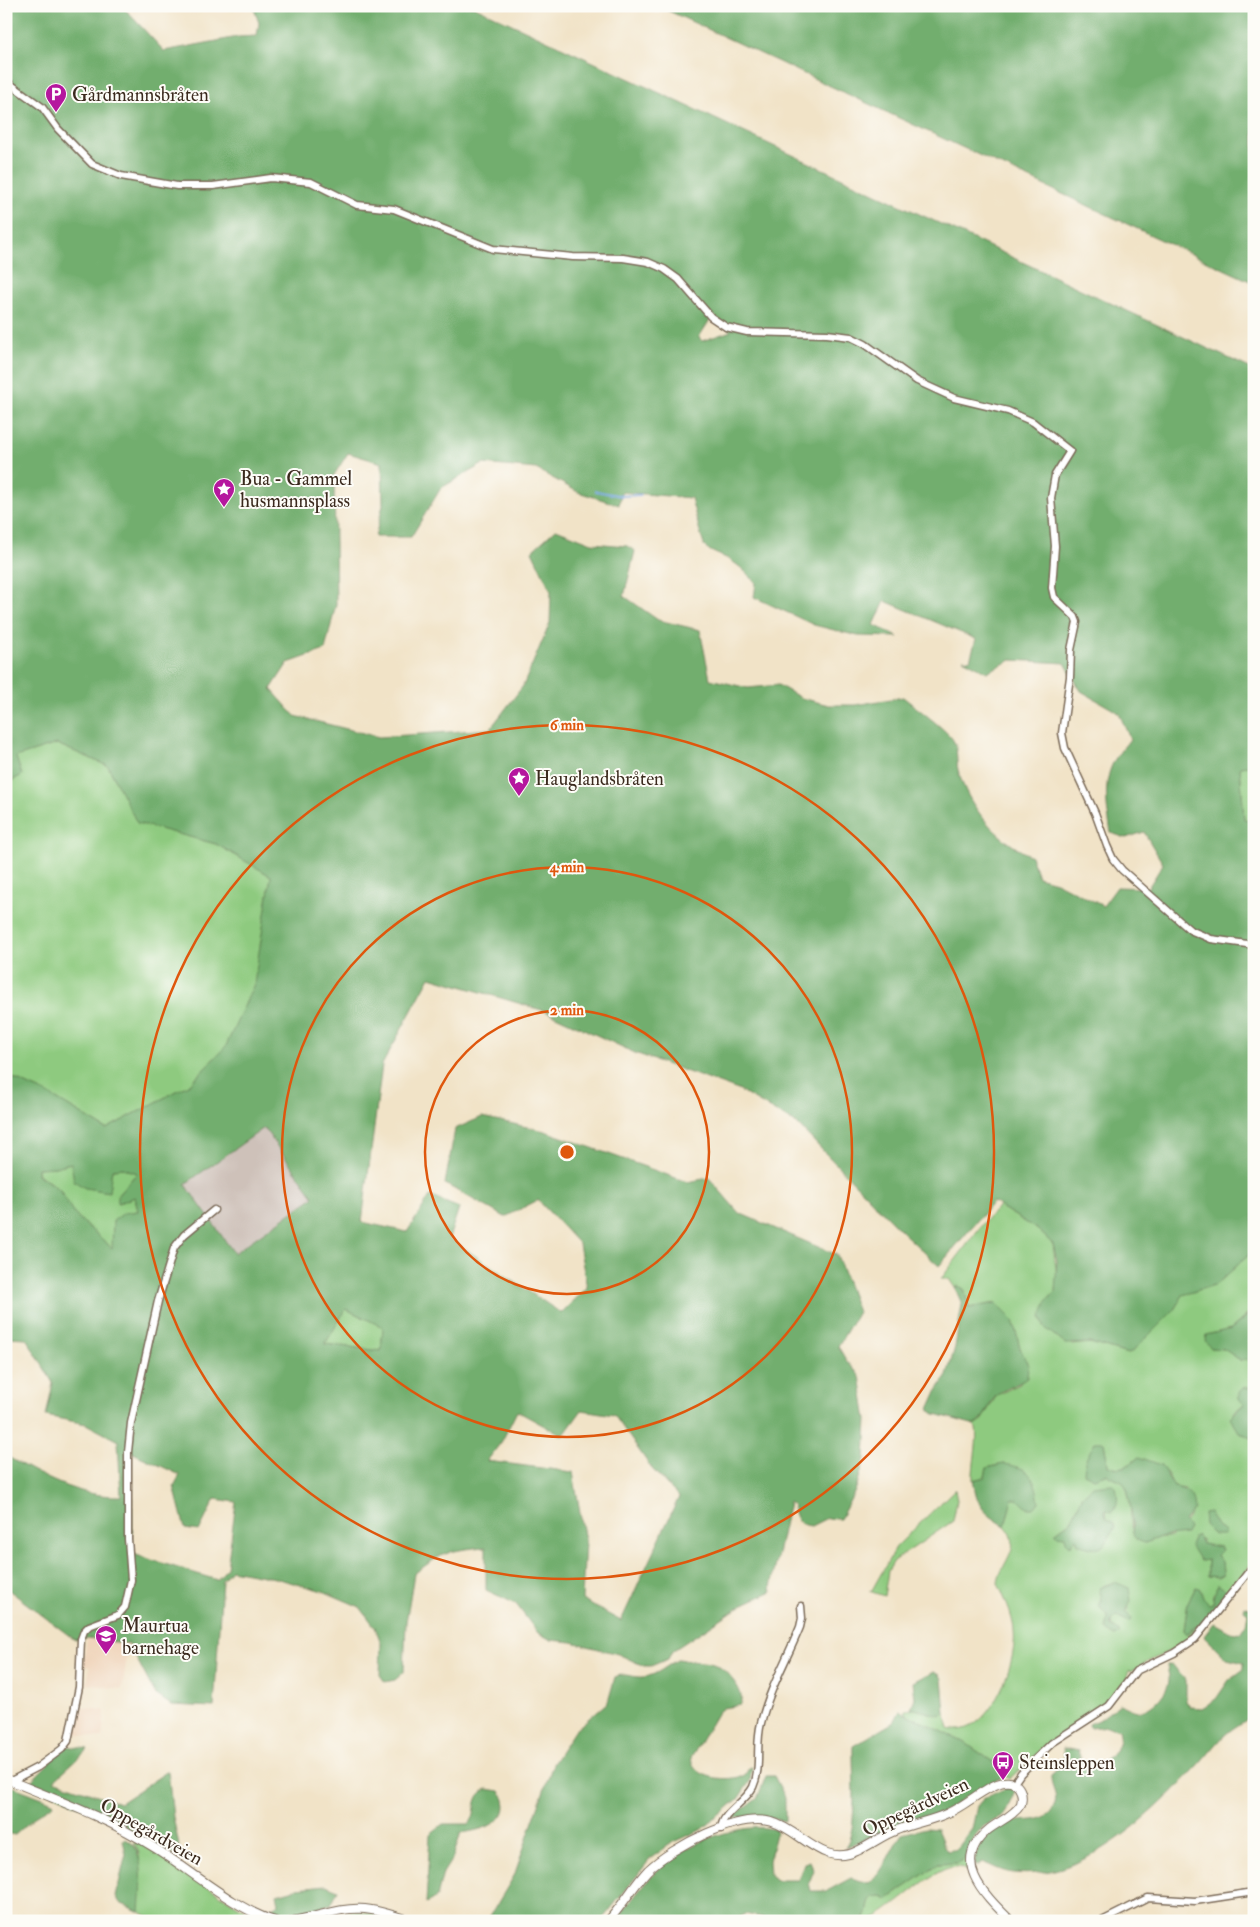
<svg xmlns="http://www.w3.org/2000/svg" width="1260" height="1927" font-family="'IM FELL Double Pica',serif">
<style>
.built{fill:#f0d5bc}
.industrial{fill:#cec1b9}
.green{fill:#8eca7f;stroke:#647a4e;fill-rule:evenodd}
.forest{fill:#72ae6e;stroke:#566c46;fill-rule:evenodd}
.lines{fill:none;stroke-linecap:round;stroke-linejoin:round}
.stream{stroke:#7ba9e4;stroke-width:2}
.minor-casing{stroke:#7b6b59;stroke-width:9}
.major-casing{stroke:#7b6b59;stroke-width:10}
.minor{stroke:#fff;stroke-width:6}
.major{stroke:#fff;stroke-width:8}
.ring{fill:none;stroke:#df570d;stroke-width:2.5}
.labels{text-anchor:middle;stroke-width:4;stroke-linejoin:round;paint-order:stroke}
.poi-label{font-size:19px;fill:#3b2a1e;stroke:#fdfcf7;text-anchor:start}
.street-label{font-size:19px;fill:#3b2a1e;stroke:#fdfcf7}
.centre{fill:#df570d;stroke:#fdfcf7;stroke-width:2.5}
.ring-label{font-size:15px;text-anchor:middle;font-weight:bold;fill:#df570d;stroke:#fdfcf7;stroke-width:4;stroke-linejoin:round;paint-order:stroke}
</style>
<rect width="100%" height="100%" fill="#fdfcf7"/>
<filter id="ink" filterUnits="userSpaceOnUse"><feTurbulence type="fractalNoise" baseFrequency=".02" numOctaves="2"/><feDisplacementMap in="SourceGraphic" scale="10" xChannelSelector="R" yChannelSelector="G"/><feConvolveMatrix kernelMatrix="1 2 1 2 8 2 1 2 1" color-interpolation-filters="sRGB"/></filter>
<filter id="wash" filterUnits="userSpaceOnUse"><feTurbulence type="fractalNoise" baseFrequency=".0096" numOctaves="4" result="noise"/><feDisplacementMap in="SourceGraphic" scale="20" xChannelSelector="R" yChannelSelector="G"/><feGaussianBlur stdDeviation="1.12" result="paint"/><feColorMatrix in="noise" values="0 0 0 0 0 0 0 0 0 0 0 0 0 0 0 0 0 1.4 0 .05"/><feComposite in="paint" operator="in"/></filter>
<g filter="url(#wash)">
<rect width="100%" height="100%" fill="#f1e3c7"/>
<path class="built" d="M87,1638L129,1644L122,1689L87,1684L90,1667L83,1666Z
M77,1707L105,1710L102,1738L73,1734Z"/>
<path class="industrial" d="M265,1127L314,1197L234,1254L185,1184Z"/>
<path class="green" d="M57,744L108,766L138,823L216,844L271,876L255,984L226,1046L190,1084L106,1129L48,1094L6,1075V784L22,775L15,757Z
M1254,765V822L1244,820L1240,766Z
M71,1163L108,1192L112,1169L123,1168L137,1173L117,1196L118,1203L135,1197L138,1211L124,1213L113,1249L74,1214L60,1190L37,1173V1168L55,1167Z
M999,1206L1038,1230L1053,1244L1057,1277L1055,1292L1047,1301L1072,1345L1090,1343L1128,1354L1173,1311L1183,1295L1217,1284L1254,1250V1315L1252,1312L1249,1313L1231,1329L1207,1335L1211,1348L1224,1349L1240,1360L1254,1361V1388H1243L1244,1404L1233,1413L1239,1432L1254,1439V1561L1221,1603L1222,1599L1214,1592L1213,1603L1209,1604L1203,1598L1200,1589L1196,1587L1188,1602L1184,1630L1189,1633L1207,1619C1189,1650 1158,1652 1132,1672L1129,1671L1125,1681L1105,1707L1046,1746L1009,1779L1006,1777V1771L964,1742L915,1720L904,1711L911,1708L941,1716L945,1713L949,1729C989,1740 1018,1662 1014,1631C1013,1615 1004,1598 998,1583C1000,1563 1025,1546 1005,1526L1012,1498L1018,1499L1004,1464L987,1468L985,1477L973,1480C972,1465 980,1436 975,1425L981,1421L997,1395L1020,1384L1028,1365L1020,1348L1013,1320L996,1303L969,1308L964,1289L958,1286L955,1288L949,1279H941L984,1222ZM1104,1442L1108,1465C1122,1471 1128,1466 1139,1457L1167,1473L1174,1487L1185,1489L1191,1515L1172,1537H1160L1145,1543L1131,1528C1132,1520 1130,1486 1122,1481C1118,1478 1108,1475 1103,1474ZM1083,1495L1106,1510L1107,1519L1073,1540L1071,1545L1065,1536L1056,1532L1071,1521ZM1201,1539L1202,1544L1220,1547L1222,1550L1217,1555L1222,1562L1223,1574L1208,1576V1560L1200,1561L1191,1543ZM1115,1582L1129,1609L1122,1618L1117,1616L1112,1621L1113,1629H1106C1109,1619 1110,1615 1101,1609L1102,1586Z
M346,1309L383,1327L381,1351L325,1344Z
M955,1489L957,1500L953,1521L894,1561L888,1571L884,1596L869,1591L872,1590L896,1547Z
M138,1841L255,1917L263,1921H157L140,1912L139,1853L134,1843Z
M967,1857V1871C943,1849 890,1921 863,1921C869,1915 867,1904 872,1897L882,1896L888,1899L938,1864L957,1863Z
M356,1911L379,1915L387,1919L304,1921Z"/>
<path class="forest" d="M6,6H122L164,51L238,37L257,36L259,23L253,6H473L1254,370V765L1240,767L1244,819L1254,822V1250L1217,1284L1183,1295L1173,1311L1133,1351L1128,1354L1090,1343L1065,1344L1044,1327L1041,1317L1047,1301L1055,1292L1057,1261L1053,1244L1038,1230L993,1202L939,1266L900,1230L797,1124L738,1090L635,1053L545,1011L430,977L382,1065L362,1222L407,1232L430,1196L459,1208L449,1238L561,1313L587,1288L579,1244L538,1200L505,1217L445,1184L455,1129L482,1117L545,1131L687,1182L709,1178L739,1213L837,1255L858,1312L838,1346L846,1360L860,1376L867,1420L865,1459L855,1491L840,1519L827,1518L811,1526C799,1525 793,1517 793,1505L789,1502L771,1587L772,1591L742,1605L672,1651L668,1659L651,1666H644L618,1654L572,1642L551,1640L537,1632L516,1604L486,1590V1547C449,1550 443,1552 414,1574L406,1622L404,1672L395,1680L385,1682L380,1675L381,1643L375,1627L360,1607L323,1591L275,1578L231,1570L222,1580L214,1707L171,1705L155,1694L129,1644L87,1638L75,1640L6,1588V1456C44,1477 77,1497 121,1496L118,1441L86,1424L46,1416L53,1383L26,1338L6,1337V1075L48,1094L106,1129L190,1084L226,1046L254,984L271,876L216,844L137,823L108,766L57,744L16,757L22,775L6,784ZM713,315L731,331L702,341L699,337ZM348,453L382,463L383,505L375,537H411L441,488L483,464L536,469L578,492L619,505L621,492L691,498C693,506 703,544 705,547C713,554 725,556 733,562C741,567 750,576 756,583L754,597L814,625L858,636L898,637L874,625L885,601L976,639L970,660L963,659L987,672L1011,660L1065,663L1081,691L1119,713L1130,739C1125,746 1118,753 1114,761C1102,783 1107,810 1111,833L1126,838L1144,832L1163,864L1148,888L1117,887L1103,906L1056,882L1038,877L1031,856C997,840 968,807 958,770C956,761 958,747 953,740C946,729 914,706 903,697L855,705H829L801,698L778,685L748,688L710,679L700,630L658,620L624,596L635,551L627,546L592,543L556,529L532,551L551,591L550,623L523,686L490,729L379,737L295,716L271,689L288,663L325,650L336,604L334,475ZM264,1128L314,1197L234,1253L185,1184ZM71,1163L74,1181L85,1188L109,1192L112,1169L123,1168L137,1173L117,1196L118,1203L135,1197L138,1211L124,1213L113,1221L112,1248L74,1214L60,1190L37,1174V1168L55,1167ZM346,1309L383,1327L381,1351L325,1344ZM582,1410L614,1415L653,1470L679,1497L621,1621L582,1600L585,1541L573,1472L487,1461L502,1441L517,1411L563,1436ZM131,1452L180,1475L174,1486L185,1529L199,1531L215,1499L236,1502L227,1568L217,1580L133,1554Z
M658,6H1254V283Z
M958,1286L964,1289L969,1308L996,1303L1013,1320L1020,1348L1028,1365L1027,1378C1018,1385 1004,1388 996,1396C988,1405 986,1418 975,1425L932,1413L929,1409L938,1389L947,1376L955,1347L962,1304L955,1288Z
M1252,1312L1254,1361L1240,1360L1224,1349L1211,1348L1205,1341L1206,1335L1231,1329Z
M1243,1388H1254V1439L1239,1432L1230,1417L1244,1404L1239,1399V1392Z
M1095,1442H1104L1108,1465C1122,1471 1128,1466 1139,1457L1161,1465L1174,1487C1189,1490 1193,1495 1194,1509L1184,1521L1189,1528L1186,1534L1160,1537L1145,1543C1130,1539 1133,1533 1132,1520C1132,1514 1129,1494 1127,1489C1123,1478 1113,1481 1106,1474L1094,1478L1084,1473L1085,1461Z
M1004,1464C1031,1468 1035,1477 1039,1502L1034,1508H1027L1018,1499H1012L1005,1526C981,1511 978,1507 973,1480L985,1477L987,1468Z
M1111,1484L1116,1487C1118,1495 1119,1506 1112,1512L1106,1510L1105,1513L1107,1519L1112,1521L1115,1527C1103,1549 1103,1553 1078,1544L1076,1538L1070,1545L1066,1541L1065,1536L1056,1535V1532L1071,1521L1083,1495L1093,1486Z
M1209,1512L1218,1527L1224,1532V1535H1214L1204,1525L1203,1513Z
M1197,1535L1202,1544L1220,1547L1222,1550L1217,1555L1222,1562L1223,1574L1218,1577L1208,1576V1560L1200,1561L1190,1545L1193,1538Z
M1115,1582L1129,1588L1131,1601L1126,1612L1131,1619L1129,1622L1117,1616L1112,1621L1111,1626L1119,1631V1635L1114,1636L1106,1629C1111,1612 1107,1617 1099,1606L1102,1600L1099,1588Z
M1217,1584L1226,1590L1221,1603L1207,1619L1186,1634L1184,1630L1188,1602L1196,1587L1200,1589L1203,1598L1209,1604L1213,1603Z
M1245,1606L1254,1610V1715C1245,1721 1234,1727 1226,1734C1214,1746 1204,1760 1193,1771C1149,1817 1083,1881 1014,1873C1002,1872 993,1866 982,1862L977,1866L975,1865C974,1844 993,1829 1011,1823C1024,1818 1042,1824 1051,1811C1062,1796 1050,1788 1051,1775L1065,1763L1063,1748L1078,1751L1084,1768L1091,1769C1105,1760 1125,1749 1119,1730L1107,1726L1090,1728L1089,1724L1099,1720L1120,1704C1125,1706 1133,1711 1139,1711C1151,1711 1168,1692 1169,1681C1170,1676 1167,1670 1167,1665L1172,1664L1186,1681V1701L1190,1707L1202,1708L1216,1699L1229,1680L1244,1669V1663L1227,1659L1204,1636L1214,1623L1234,1634L1240,1633L1246,1624L1248,1613L1244,1610Z
M679,1659C707,1665 715,1656 735,1683C740,1690 743,1697 740,1705L723,1708L718,1712L691,1758C694,1780 729,1782 745,1775L749,1768L752,1767L750,1781L738,1799L703,1829L672,1843L651,1858L601,1921H487L514,1876L553,1764L574,1731L608,1702L615,1677C625,1672 633,1678 643,1677C657,1676 667,1665 679,1659Z
M934,1672L940,1675L942,1679L945,1713L941,1716L911,1708L915,1698L913,1682Z
M900,1711L964,1742L1006,1771L1007,1775L978,1789L940,1814L897,1826L845,1847C859,1830 852,1770 853,1746L894,1722Z
M66,1746L88,1749L54,1780L120,1803L168,1771L173,1817L182,1860L124,1826L29,1783Z
M766,1776H774L785,1797V1821L758,1816L734,1818L737,1813L757,1799Z
M6,1784L53,1802L54,1804L37,1815L15,1835L6,1833Z
M1011,1786L1015,1792L1004,1815L983,1827L974,1838L967,1857L957,1863L938,1864L888,1899L882,1896L872,1897C867,1904 869,1915 863,1921L829,1918L781,1921L745,1914L733,1921H615C631,1902 644,1882 663,1865C687,1843 745,1820 777,1830L769,1861L770,1875L776,1880H798L804,1863L810,1861L814,1870L809,1883L811,1891H827L851,1878L869,1883C886,1870 889,1851 902,1834L926,1828L937,1829L945,1848L948,1851L957,1849L972,1829L977,1806L984,1798Z
M487,1789L500,1791C518,1821 483,1830 461,1833L453,1857L443,1873L437,1897L426,1903L430,1834L443,1824H469C479,1813 470,1797 487,1789Z
M125,1839C147,1846 141,1894 140,1912L120,1903L116,1896L126,1854L123,1840Z
M326,1885L338,1890L331,1904C308,1910 287,1919 263,1913L279,1904L277,1894L298,1888Z"/>
<g class="lines">
<path class="stream" d="M596,491L622,496L641,495"/>
</g>
</g>
<g filter="url(#ink)">
<g class="lines">
<g class="minor-casing">
<path id="minor" d="M6,81L42,107L58,129L92,164L121,176L177,186H213L271,178L311,182L357,205L394,209L493,249L573,257L623,258L648,262L664,269L678,279L711,317L726,327L747,332L827,334L851,337L865,344L917,381L954,398L1008,411L1033,422L1070,451L1055,475L1051,498L1055,546L1052,588L1054,597L1075,617L1077,622L1071,650L1070,677L1062,733L1065,748L1095,813L1107,846L1113,859L1122,870L1190,930L1211,939L1254,945
M11,1781L38,1767L62,1749L68,1741L79,1687L81,1639L84,1631L89,1626L118,1615L125,1607L131,1580L128,1539V1452L131,1423L158,1301L174,1248L184,1235L214,1210
M1014,1783L1021,1773L1052,1743L1109,1706L1136,1671L1174,1653L1195,1639L1254,1565
M721,1829C722,1812 745,1803 753,1787C762,1767 755,1745 761,1723C769,1690 787,1659 800,1627L802,1618L801,1606
M1102,1921L1148,1898L1195,1901L1254,1892"/>
</g>
<g class="major-casing">
<path id="major" d="M6,1779C57,1800 108,1818 155,1848C189,1869 238,1911 275,1921
M293,1921C348,1910 353,1900 410,1921
M608,1921C623,1905 633,1886 648,1870C672,1847 738,1812 772,1822C801,1830 823,1868 857,1851C871,1845 883,1835 897,1830C914,1823 931,1821 948,1813C965,1806 987,1785 1004,1782C1018,1780 1024,1792 1021,1804C1014,1816 999,1821 988,1830C949,1862 986,1896 1011,1921"/>
</g>
<use href="#minor" class="minor"/>
<use href="#major" class="major"/>
</g>
</g>
<g class="ring">
<circle cx="567" cy="1152" r="142"/>
<circle cx="567" cy="1152" r="285"/>
<circle cx="567" cy="1152" r="427"/>
</g>
<defs>
<g id="parking-pin" transform="scale(1.125)"><path d="M0 17L-7.5 6A9.5 9.5 0 1 1 7.5 6Z" fill="#b5179e" stroke="#fdfcf7"/><path d="M-3.5-5.5H1a3.5 3.5 0 0 1 0 7H-1V5.5H-3.5ZM-1-3.4V-.6H.8a1.4 1.4 0 0 0 0-2.8Z" fill="#fff"/></g>
<g id="sight-pin" transform="scale(1.125)"><path d="M0 17L-7.5 6A9.5 9.5 0 1 1 7.5 6Z" fill="#b5179e" stroke="#fdfcf7"/><path d="M0-6L1.8-2.2L6-1.7L2.9 1.2L3.7 5.4L0 3.3L-3.7 5.4L-2.9 1.2L-6-1.7L-1.8-2.2Z" fill="#fff"/></g>
<g id="school-pin" transform="scale(1.125)"><path d="M0 17L-7.5 6A9.5 9.5 0 1 1 7.5 6Z" fill="#b5179e" stroke="#fdfcf7"/><path d="M0-5L7-2L0 1L-7-2ZM-4 1L0 2.5L4 1V4Q0 6-4 4Z" fill="#fff"/></g>
<g id="bus-pin" transform="scale(1.125)"><path d="M0 17L-7.5 6A9.5 9.5 0 1 1 7.5 6Z" fill="#b5179e" stroke="#fdfcf7"/><path d="M-5-6H5V4H4V6H2V4H-2V6H-4V4H-5ZM-3.5-4V0h7V-4ZM-3.5 1.2v1.5H-2V1.2ZM2 1.2v1.5H3.5V1.2Z" fill="#fff"/></g>
</defs>
<g fill-rule="evenodd">
<use href="#parking-pin" x="56" y="94"/>
<use href="#sight-pin" x="224" y="489"/>
<use href="#sight-pin" x="519" y="778"/>
<use href="#school-pin" x="106" y="1636"/>
<use href="#bus-pin" x="1003" y="1762"/>
</g>
<g class="labels">
<g class="poi-label">
<text x="72" y="101">Gårdmannsbråten</text>
<text x="240" y="485">Bua - Gammel<tspan x="240" dy="22">husmannsplass</tspan></text>
<text x="535" y="785">Hauglandsbråten</text>
<text x="122" y="1632">Maurtua<tspan x="122" dy="22">barnehage</tspan></text>
<text x="1019" y="1769">Steinsleppen</text>
</g>
<g class="street-label">
<text transform="translate(915 1806) rotate(-25)" y="7">Oppegårdveien</text>
<text transform="translate(152 1831) rotate(30)" y="7">Oppegårdveien</text>
</g>
</g>
<circle cx="567" cy="1152" r="8" class="centre"/>
<g class="ring-label">
<text x="567" y="730">6 min</text>
<text x="567" y="872">4 min</text>
<text x="567" y="1015">2 min</text>
</g>
<rect width="1260" height="1927" fill="none" stroke="#fdfcf7" stroke-width="25"/>
</svg>
